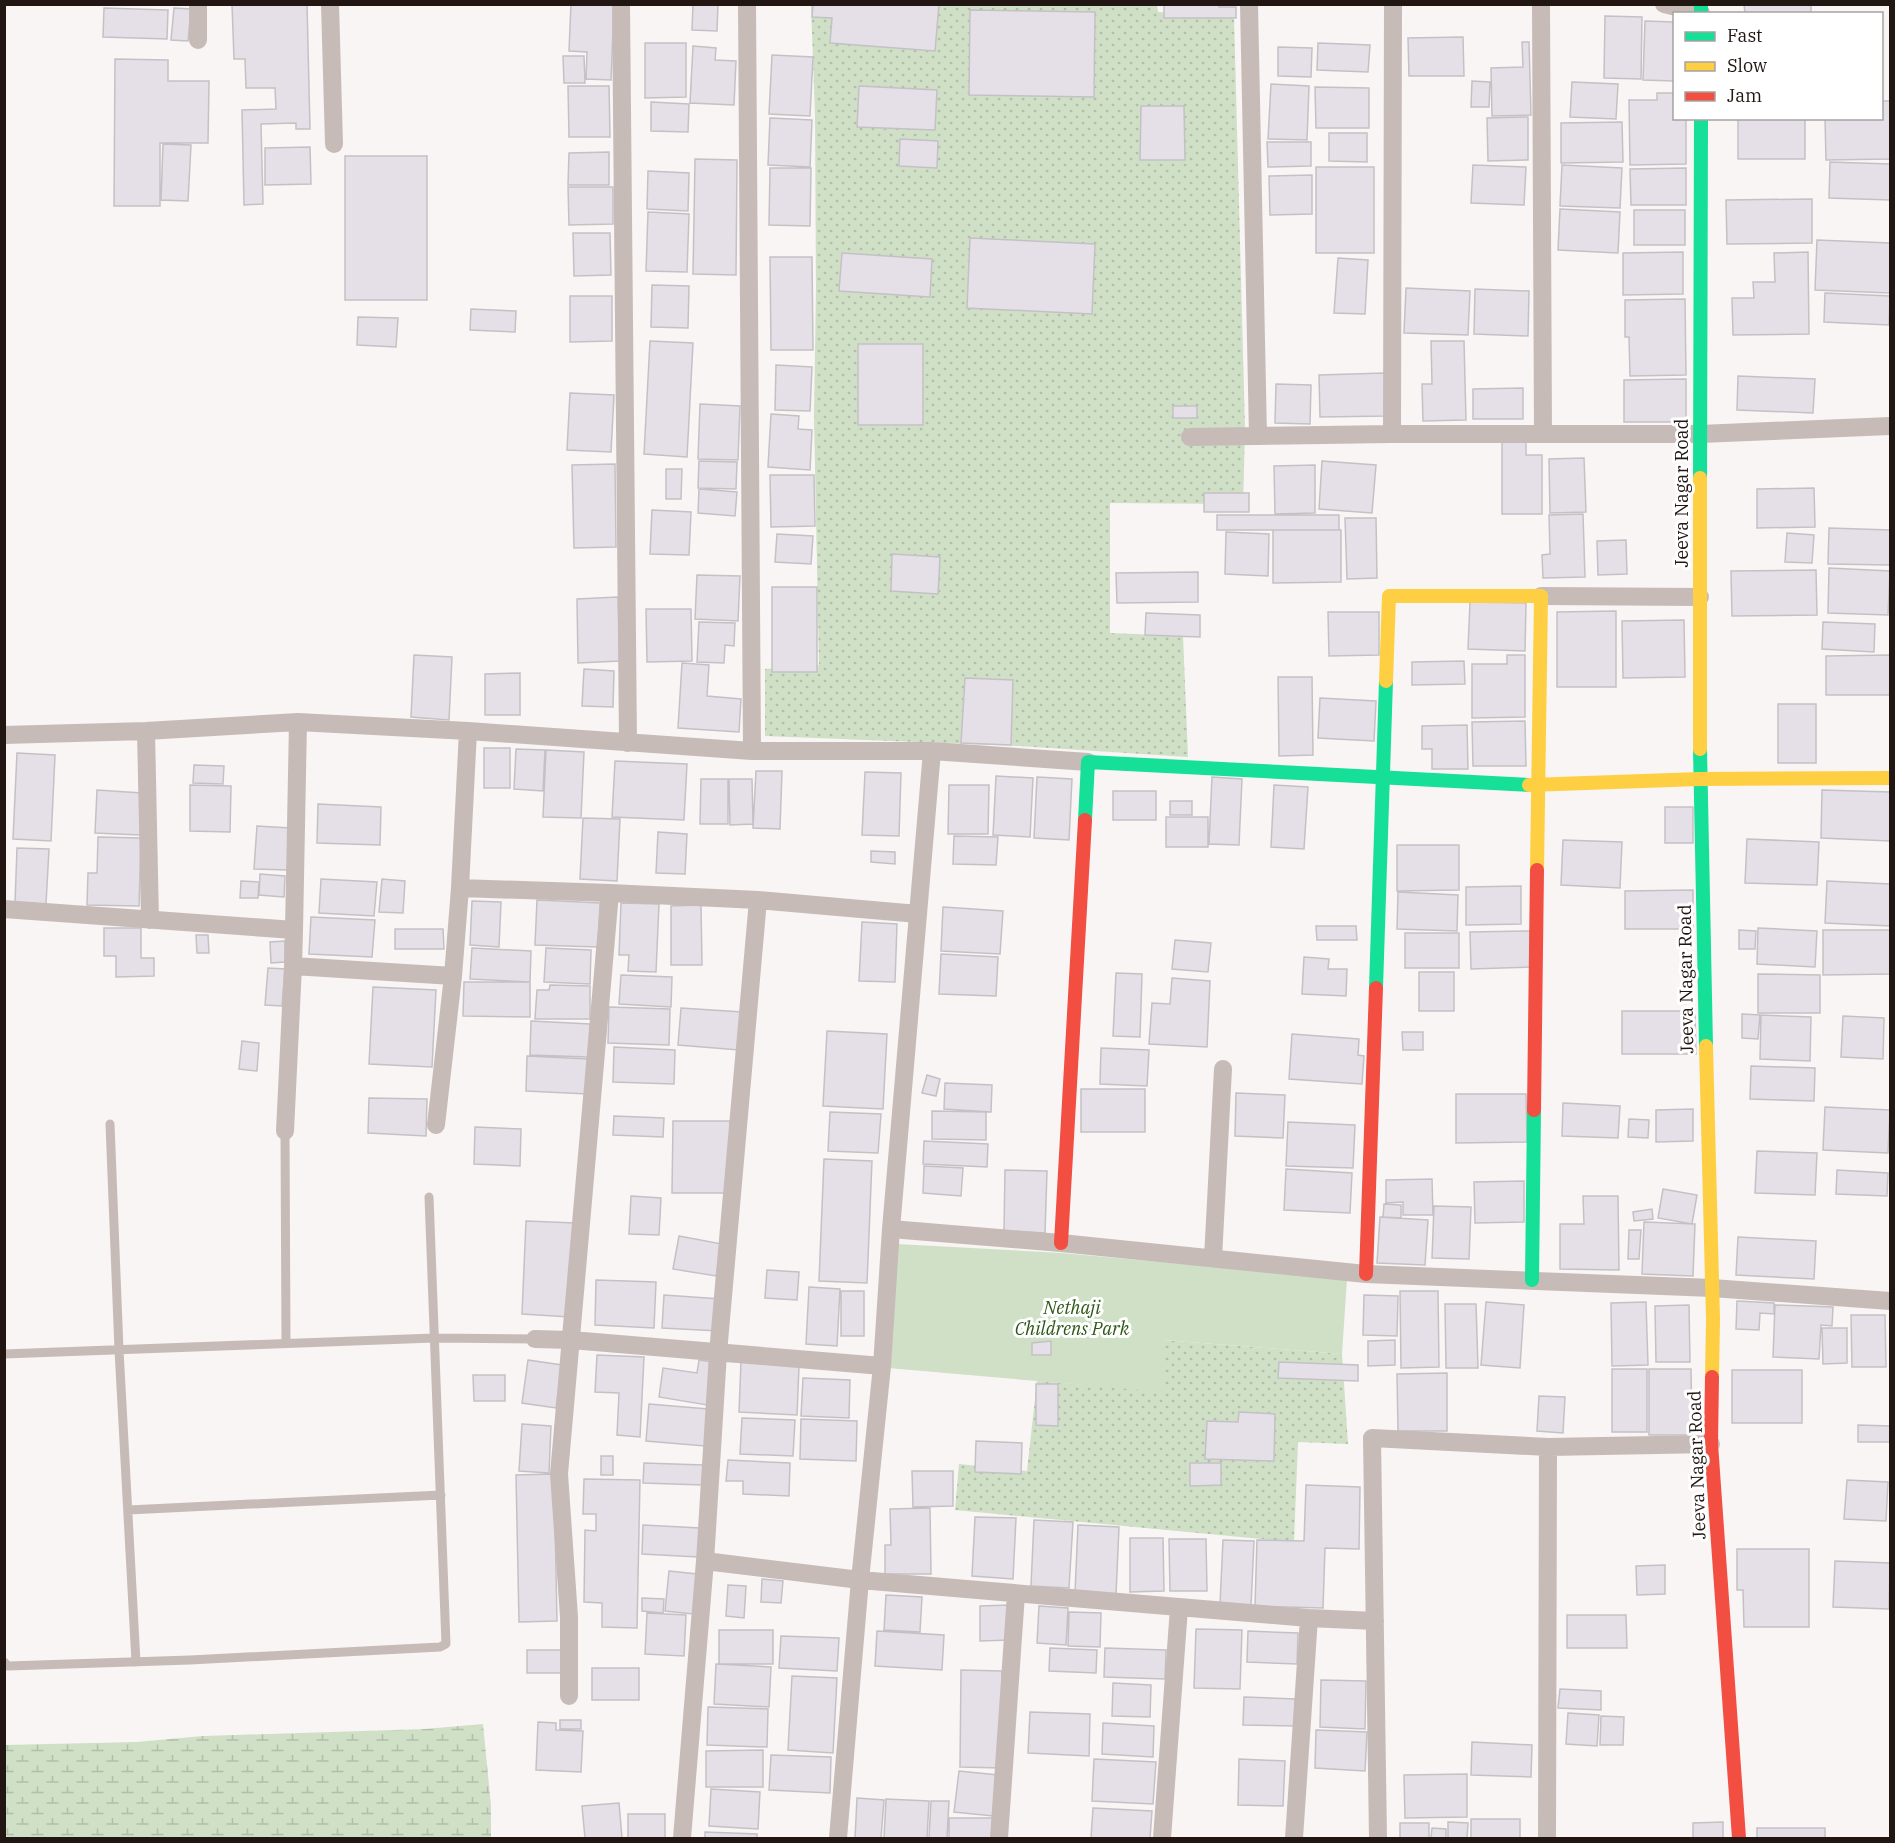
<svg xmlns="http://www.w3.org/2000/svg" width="1895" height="1843" font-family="'IBM Plex Serif',serif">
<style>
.grass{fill:url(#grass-dots)}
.wetland{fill:url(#wetland-marsh)}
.green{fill:#cfe0c6}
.building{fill:#e5e0e7;stroke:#c4c1c5;stroke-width:1.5}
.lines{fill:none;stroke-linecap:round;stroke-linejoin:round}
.lane{stroke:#c7bbb8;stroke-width:9}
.street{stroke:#c7bbb8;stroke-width:18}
.fast{stroke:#16e098;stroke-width:14}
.slow{stroke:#ffcf43;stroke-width:14}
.jam{stroke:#f24e42;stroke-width:14}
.labels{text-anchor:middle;stroke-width:6;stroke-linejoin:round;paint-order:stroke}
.street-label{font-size:18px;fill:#211612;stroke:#fff}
.park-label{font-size:18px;font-style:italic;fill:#2c5615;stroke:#fff}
</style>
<defs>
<pattern id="grass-dots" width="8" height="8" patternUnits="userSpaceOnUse" patternTransform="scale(1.5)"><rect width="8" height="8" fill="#cfe0c6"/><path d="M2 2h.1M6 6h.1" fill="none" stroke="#b1bfa9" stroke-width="1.8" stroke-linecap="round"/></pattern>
<pattern id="wetland-marsh" width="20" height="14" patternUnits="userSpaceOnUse" patternTransform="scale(1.5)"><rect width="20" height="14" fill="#cfe0c6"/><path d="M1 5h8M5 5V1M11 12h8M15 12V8" fill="none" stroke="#b1bfa9"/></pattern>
</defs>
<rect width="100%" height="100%" fill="#f8f5f4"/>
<path class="grass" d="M1157,4L1158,12L1234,17L1245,429L1243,504L1110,503V633L1183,636L1188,757L1019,746L765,736V669L819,665L814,416L816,289L815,114L811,5Z
M1163,1340L1342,1354L1348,1444L1298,1442L1294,1542L955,1510L959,1464L1027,1471L1037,1381L1163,1391Z"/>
<path class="wetland" d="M483,1724L491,1806V1838H5V1745L137,1742L203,1736L425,1729Z"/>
<path class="green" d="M897,1244L1062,1253L1347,1279L1342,1354L1164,1340L1163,1392L888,1368Z"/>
<path class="building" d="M232,4H307L310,129H296V123L261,124L263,204L244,205L242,110L276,109L275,88H246L245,59H234Z
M571,4H614L611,80L586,79L587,52L569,51Z
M693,4H718L717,31L692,30Z
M813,4H939L935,51L830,43L832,18L812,17Z
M1164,4H1219V7H1236V18H1164Z
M1744,4H1811V14H1745Z
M104,8L168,10L167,39L103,37Z
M174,8L191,9L188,41L171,40Z
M970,10L1095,12L1094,97L969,95Z
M1605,16L1642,17L1641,79L1604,78Z
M1645,21L1674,22V81L1643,80Z
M1463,37L1464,76H1409L1408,38Z
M1522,42H1529L1531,115L1492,116L1491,68L1523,67Z
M645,43H686V97L645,98Z
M1318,43L1370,45L1368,72L1317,70Z
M693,46L716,48L715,60L736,61L734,105L690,103Z
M1278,47L1312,48L1311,77L1278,76Z
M772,55L813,57L810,116L769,114Z
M563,56H584L585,83H564Z
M115,59L168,60V81H209L208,143H160V206H114Z
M1472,81L1490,82L1489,107H1471Z
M1572,82L1618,84L1616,119L1570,117Z
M1271,84L1309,86L1307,140L1268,139Z
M568,86H609L610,137H569Z
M859,86L937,90L935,130L857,127Z
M1315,87L1369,88V128H1316Z
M1657,93H1674V118H1686V164L1630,165L1629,100H1657Z
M1882,101H1890V159L1826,160L1825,118H1882Z
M651,102L689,104L688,132L651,131Z
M1141,106H1184L1185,160H1140Z
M1528,117V160L1488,161L1487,118Z
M770,118L812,120L810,167L768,165Z
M1738,118H1805V159H1738Z
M1622,122L1623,162L1561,163V123Z
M1329,133H1367V162L1329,161Z
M900,139L938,141L937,168L899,166Z
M1267,142H1311V166L1268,167Z
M163,144L191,145L188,201L161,200Z
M310,147L311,184L265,185V148Z
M609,152V185H568L569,153Z
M345,156H427V300H345Z
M695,159L737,160L736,275L693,274Z
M1830,162L1890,164V200L1829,198Z
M1473,165L1526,167L1524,205L1471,203Z
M1562,165L1622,168L1620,208L1560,206Z
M1316,167H1374V253H1316Z
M770,168H811L810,226L769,225Z
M1686,168V205H1631L1630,169Z
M648,171L689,173L688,211L647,209Z
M1312,175V214L1270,215L1269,176Z
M568,187H613V224L569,225Z
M1812,199V243L1727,244L1726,200Z
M1560,209L1620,212L1618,253L1558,250Z
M1634,210H1685V245H1634Z
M648,212L689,214L687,272L646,271Z
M573,233H610L611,275L574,276Z
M970,238L1095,244L1092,314L967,308Z
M1817,240L1890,243V293L1815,290Z
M1683,252V294L1623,295V253Z
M1808,252L1809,334L1733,335L1732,298H1754L1753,282H1775L1774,253Z
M842,253L932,259L930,297L839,291Z
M770,257H812L813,350H771Z
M1338,258L1368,260L1365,314L1334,313Z
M652,285L689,286L688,328L651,327Z
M1406,288L1470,291L1468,335L1404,333Z
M1475,289L1529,291L1528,336L1474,334Z
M1825,293L1890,296L1889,325L1824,322Z
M570,296H612V341L570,342Z
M1685,299L1686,375L1630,376L1629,337H1625V300Z
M471,309L516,311L515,332L470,330Z
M358,317L398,318L396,347L357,345Z
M650,341L693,343L687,457L644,454Z
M1431,341H1464L1466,420L1423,421L1422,384H1432Z
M858,344H923V425H858Z
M776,365L812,367L810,411L775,410Z
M1385,373L1386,416L1320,417L1319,375Z
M1738,376L1815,379L1813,413L1737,410Z
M1686,379V422H1624V380Z
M1276,384L1311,385L1310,424L1275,423Z
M1523,388V419H1473V389Z
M570,393L614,395L611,452L567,450Z
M700,404L740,406L738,460L698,459Z
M1173,406H1197V418H1173Z
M771,414L799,416L798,429L812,430L810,470L768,467Z
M1502,439H1526V455H1542V514H1502Z
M1584,458L1586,512L1550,513L1549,459Z
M699,461L737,462L736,489L698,488Z
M1322,461L1376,465L1372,513L1319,509Z
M615,464L616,547L574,548L572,465Z
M1315,465V513L1275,514L1274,466Z
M666,469H682L681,499H666Z
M770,475H814L815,526L771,527Z
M1814,488L1815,527L1757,528V489Z
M699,489L737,492L735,516L698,513Z
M1204,493H1249V512H1204Z
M652,510L691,512L689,555L650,554Z
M1583,514L1585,577L1543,578L1542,555L1550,554L1549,515Z
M1217,515H1339V530H1217Z
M1345,518H1376L1377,578L1347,579Z
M1829,528L1890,530V565L1828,564Z
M1273,530H1341V582L1273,583Z
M1226,532L1269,534L1268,576L1225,574Z
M1787,533L1814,535L1812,563L1785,562Z
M777,534L813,536L811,564L775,562Z
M1626,540L1627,574L1598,575L1597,541Z
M892,554L940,557L938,594L891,591Z
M1829,568L1890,571L1888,615L1828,613Z
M1816,570L1817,615L1732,616L1731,571Z
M1198,572V602L1117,603L1116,573Z
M697,575L740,576L738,621L695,619Z
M772,587H817V672H772Z
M618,597L620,661L578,663L577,599Z
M1470,602L1526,603L1525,651L1468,649Z
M646,609H691L692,661L647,662Z
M1616,611V687H1557V612Z
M1328,612H1379V655L1329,656Z
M1146,613L1200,615V637L1145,635Z
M1684,620L1685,677L1623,678L1622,621Z
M699,622L735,623L734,646L725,645L724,663L697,662Z
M1823,622L1875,624L1874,652L1822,649Z
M414,655L452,657L449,720L411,717Z
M1507,655H1525V717L1472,718V664H1507Z
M1890,655V695H1826V656Z
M1464,661L1465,684L1412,685V662Z
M682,663L709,665L707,696L741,699L739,732L678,728Z
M584,669L614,671L613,707L582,706Z
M520,673V715H485V674Z
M1278,677H1312L1313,755L1279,756Z
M965,678L1013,680L1011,745L961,743Z
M1320,698L1376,701L1374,741L1318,738Z
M1778,704H1816V763H1778Z
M1525,721L1526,766H1473L1472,722Z
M1467,725L1468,769H1432V749H1422V726Z
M484,748H510V788H484Z
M516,749L545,750L543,791L514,789Z
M546,750L584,752L581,818L543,817Z
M17,753L55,755L51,841L13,839Z
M615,761L687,764L684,820L612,817Z
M194,765L224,766L223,784L193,783Z
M756,771H782L780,829L753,828Z
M865,772L901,773L899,836L862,835Z
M996,776L1033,778L1030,837L993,835Z
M1037,777L1072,779L1069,840L1034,838Z
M1212,777L1242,779L1239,845L1209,844Z
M701,779H728V824H700Z
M729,779H752L753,824L730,825Z
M190,785L231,786L230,832L190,831Z
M949,785H989L988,834H948Z
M1274,785L1308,787L1304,849L1271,847Z
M97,790L142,793L140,835L95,833Z
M1822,790L1890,792V841L1821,838Z
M1113,791H1156V820H1113Z
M1170,801H1192V815H1170Z
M318,804L381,807L380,845L317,843Z
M1665,807H1693V843H1665Z
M1166,817H1208V847H1166Z
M583,818L620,819L617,881L580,879Z
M257,826L290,828L288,870L254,869Z
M658,832L687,834L685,874L656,873Z
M954,836L998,837L996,865L953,864Z
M98,837L141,838L139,906L87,905L88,873H97Z
M1747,839L1819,842L1817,885L1745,883Z
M1563,840L1622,842L1620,888L1561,885Z
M1397,845H1459V890L1397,891Z
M17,848L49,849L46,904L15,903Z
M871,851L895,852V864L871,862Z
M260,874L285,876L284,897L259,895Z
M321,879L377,882L374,916L319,913Z
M382,879L405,881L403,913L379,912Z
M241,881L259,882L258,898H240Z
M1827,881L1890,884V926L1825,923Z
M1521,886V924L1466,925V887Z
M1693,890V929H1625V891Z
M1398,892L1458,895L1457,931L1397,929Z
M537,900L600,903L598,947L535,945Z
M472,901L501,902L499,947L470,945Z
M621,903L659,904L656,972L628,971L629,955H619Z
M701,905L702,965H671V906Z
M943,907L1003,911L1000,954L941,951Z
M311,917L375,920L372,957L309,954Z
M862,922L897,924L895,982L859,981Z
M1316,926H1356L1357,940H1317Z
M104,928H141V958H154V976L116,977V956H104Z
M1758,928L1817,931L1815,967L1757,964Z
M395,929H443L444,949H395Z
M1739,930L1756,931L1755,949H1739Z
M1823,930H1890V974L1823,975Z
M1530,931V967L1471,969L1470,932Z
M1405,933H1459V968H1405Z
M196,935H208L209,953H197Z
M1175,940L1211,943L1208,972L1172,969Z
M285,941V962L271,963L270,942Z
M472,948L531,951L530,982L470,979Z
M546,948L591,950L590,984L544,982Z
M941,954L998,957L996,996L939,994Z
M1304,957L1329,959L1328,969H1347L1346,996L1302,994Z
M268,968L285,969L282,1006L265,1005Z
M1419,972H1454V1011H1419Z
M1116,973L1142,974L1140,1037L1113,1036Z
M1758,974L1820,975V1013H1758Z
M621,975L672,977L671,1007L619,1004Z
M1172,978L1210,981L1207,1047L1149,1044L1152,1003L1170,1004Z
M464,982H530V1017L463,1016Z
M550,985L590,986V1019H535L537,990H549Z
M373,987L436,990L432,1067L369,1064Z
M609,1007L670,1009L669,1045L608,1043Z
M681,1008L742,1012L739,1050L678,1045Z
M1622,1011H1695L1696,1054H1622Z
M1742,1014L1760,1015L1758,1039L1742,1038Z
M1761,1015L1811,1017L1810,1061L1760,1059Z
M1843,1016L1884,1018L1883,1059L1841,1057Z
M531,1021L590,1024L589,1057L530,1055Z
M827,1031L887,1034L883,1109L823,1106Z
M1402,1032H1423V1050H1403Z
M1292,1034L1359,1039L1358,1055L1364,1056L1362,1084L1289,1079Z
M242,1041L259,1043L257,1071L239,1069Z
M614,1047L675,1050L674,1084L613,1082Z
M1101,1048L1149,1050L1147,1086L1100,1084Z
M527,1056L589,1059L588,1094L526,1091Z
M1751,1066L1815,1068L1814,1101L1750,1099Z
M927,1075L940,1079L936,1096L922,1093Z
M945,1083L992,1085L991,1112L944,1109Z
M1081,1089H1145V1132H1081Z
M1236,1093L1285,1095L1283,1138L1235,1136Z
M1456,1094H1526L1527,1142L1456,1143Z
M369,1098L427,1099L426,1136L368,1133Z
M1563,1103L1620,1106L1618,1138L1562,1136Z
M1825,1107L1890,1110L1888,1153L1823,1150Z
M1693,1109V1141L1656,1142V1110Z
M932,1111L986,1112V1140L932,1139Z
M830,1112L881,1114L878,1153L828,1151Z
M614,1116L664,1118L663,1137L613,1135Z
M1629,1119L1649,1120L1648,1138L1628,1137Z
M673,1121H730V1193H672Z
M1288,1122L1355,1125L1353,1168L1286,1166Z
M475,1127L521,1129L520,1166L474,1164Z
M924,1141L988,1144L987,1167L923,1164Z
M1757,1151L1817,1153L1815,1195L1755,1193Z
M824,1159L872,1161L867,1283L819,1281Z
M924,1166L963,1168L961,1196L923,1193Z
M1286,1169L1352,1173L1350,1213L1284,1210Z
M1005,1170L1047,1171L1045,1233L1004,1231Z
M1837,1170L1888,1173L1887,1196L1836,1194Z
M1432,1179L1433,1215H1403V1202L1386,1203V1180Z
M1524,1181V1222L1475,1223L1474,1182Z
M1663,1189L1697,1195L1692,1224L1658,1218Z
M631,1196L661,1198L659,1235L629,1234Z
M1583,1196H1618L1619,1270L1560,1269V1224H1584Z
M1384,1204L1401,1205V1218L1383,1217Z
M1434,1206L1471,1207L1469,1259L1432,1258Z
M1652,1209L1653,1219L1634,1221L1633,1212Z
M1380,1217L1428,1220L1425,1265L1377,1263Z
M526,1221L575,1223L570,1317L522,1314Z
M1644,1222L1695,1224L1693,1276L1642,1274Z
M1629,1230H1641L1639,1259H1628Z
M679,1236L722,1244L716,1276L673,1269Z
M1738,1237L1816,1241L1814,1279L1736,1275Z
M767,1270L799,1272L797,1300L765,1298Z
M596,1280L656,1282L654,1328L595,1325Z
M809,1287L840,1289L837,1346L806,1344Z
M841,1291H864V1336H841Z
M1400,1291H1438L1439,1367L1401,1368Z
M664,1295L721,1299L719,1331L662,1328Z
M1364,1295L1398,1296L1397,1336L1363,1335Z
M1737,1301L1774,1303V1314L1760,1313L1759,1330L1736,1329Z
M1486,1302L1524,1305L1520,1368L1481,1365Z
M1646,1302L1648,1365L1612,1366L1611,1303Z
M1445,1304H1476L1478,1368H1446Z
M1689,1305L1690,1362H1656L1655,1306Z
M1775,1305L1833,1307L1832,1326L1821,1325L1819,1359L1773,1357Z
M1851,1315H1885L1886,1367H1852Z
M1822,1328H1847V1363L1823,1364Z
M1395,1340V1365L1368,1366V1341Z
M1051,1341V1355H1032V1343Z
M597,1355L644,1357L640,1437L617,1435L619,1393L595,1392Z
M528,1360L562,1365L556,1408L522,1403Z
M699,1360L713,1362L707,1405L659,1397L663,1368L697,1373Z
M741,1362L799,1366L797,1415L739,1412Z
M1279,1362L1358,1365V1381L1278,1378Z
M1612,1369H1647V1432H1612Z
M1649,1369H1691L1692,1435H1649Z
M1732,1370H1802V1423H1732Z
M1447,1373V1431H1398L1397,1374Z
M473,1375H505V1401H474Z
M803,1378L850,1380L849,1418L801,1416Z
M1036,1384H1058V1426L1036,1425Z
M1539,1396L1565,1397L1563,1433L1537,1431Z
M649,1404L708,1409L705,1446L646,1441Z
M1239,1412L1275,1414L1274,1461L1205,1459L1207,1421L1238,1422Z
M742,1418L795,1420L793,1456L740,1454Z
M801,1419L857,1421L856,1461L800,1459Z
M522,1424L551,1426L549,1473L519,1471Z
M1858,1425L1890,1426V1442H1858Z
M976,1441L1022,1443L1021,1474L975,1472Z
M601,1456H613V1475H601Z
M728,1460L790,1463L789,1496L743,1494V1481H726Z
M644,1463L704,1465L703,1485L643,1483Z
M1190,1463H1221V1485L1190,1486Z
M912,1471H953V1506L913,1507Z
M554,1474L557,1621L519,1622L516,1475Z
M584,1479L640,1480L637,1628L602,1627V1603L584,1602L585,1530L596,1531V1514H583Z
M1847,1480L1888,1482L1886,1521L1844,1519Z
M1306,1485L1360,1487L1359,1549L1325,1548L1323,1608L1255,1606L1257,1540L1304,1541Z
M930,1508L931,1574H885V1545H891L890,1509Z
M975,1517L1016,1518L1013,1579L972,1576Z
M1034,1520L1073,1522L1069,1588L1031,1586Z
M643,1525L700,1528L698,1557L642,1554Z
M1078,1525L1119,1527L1116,1595L1075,1593Z
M1130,1538H1163L1164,1591L1130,1592Z
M1169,1539H1206L1207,1591H1170Z
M1223,1540L1254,1541L1251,1606L1220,1604Z
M1737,1549H1809V1627H1744L1743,1590H1737Z
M1835,1561L1890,1563L1889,1609L1833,1607Z
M1665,1565V1594L1637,1595L1636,1566Z
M669,1571L697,1574L693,1614L665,1611Z
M762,1579L783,1581L781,1603L761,1602Z
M728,1585L746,1586L744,1618L726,1616Z
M886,1595L922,1597L920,1632L884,1630Z
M642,1598L664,1599L663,1613L642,1611Z
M1010,1605L1011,1640L980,1641V1606Z
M1039,1606L1068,1608L1066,1645L1037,1643Z
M1069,1612L1101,1613L1100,1647L1068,1646Z
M647,1613L686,1615L684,1656L645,1654Z
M1567,1615H1626L1627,1648H1567Z
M1196,1629L1242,1630L1240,1689L1194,1688Z
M719,1630H773V1664H719Z
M877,1631L944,1635L942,1670L875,1666Z
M1248,1631L1298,1633L1297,1664L1247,1662Z
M781,1636L839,1638L837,1671L779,1668Z
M1050,1648L1097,1650L1096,1673L1049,1671Z
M1105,1648L1166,1650L1165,1679L1104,1677Z
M527,1650H564V1673H527Z
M716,1664L771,1667L769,1707L714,1704Z
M592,1668H639V1700H592Z
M961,1670L1002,1671L1001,1768L960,1767Z
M792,1676L837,1678L833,1753L788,1750Z
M1321,1680L1366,1681L1365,1729L1320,1727Z
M1113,1683L1151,1685L1150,1717L1112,1716Z
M1560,1689L1601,1691V1710L1558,1708Z
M1244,1697L1295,1699L1294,1726L1243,1725Z
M708,1707L768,1709L767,1747L707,1745Z
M1030,1712L1090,1714L1089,1756L1028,1753Z
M1568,1713L1599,1715L1597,1746L1566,1744Z
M1601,1716L1624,1717L1623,1745H1600Z
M560,1720H581V1729H560Z
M538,1722L556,1723V1730L583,1731L581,1772L536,1770Z
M1103,1723L1154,1726L1153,1757L1102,1754Z
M1316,1730L1367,1732L1365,1771L1315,1768Z
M1472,1742L1532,1745L1531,1777L1471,1775Z
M763,1750V1787H706V1751Z
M771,1755L831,1757L830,1793L769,1790Z
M1094,1759L1156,1762L1153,1804L1092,1801Z
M1239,1759L1285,1761L1283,1806L1238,1805Z
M959,1771L998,1775L993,1816L954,1812Z
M1467,1774V1817L1405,1818L1404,1775Z
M711,1789L760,1792L758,1829L709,1826Z
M857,1798L884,1800L881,1838H855Z
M886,1799L929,1801L927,1838H884Z
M931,1801H949L947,1838H929Z
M619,1803L622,1838H585L582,1806Z
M1093,1808L1152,1811L1150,1838H1091Z
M628,1814H665V1838H628Z
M949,1818H993V1838H949Z
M1471,1819H1520V1838H1471Z
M1448,1822L1468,1823L1467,1838H1448Z
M1723,1822V1838H1693V1823Z
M1400,1823H1429V1838H1400Z
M1432,1828L1446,1829V1838H1431Z
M1757,1828H1825V1838H1757Z
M705,1832L757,1834V1838H705Z"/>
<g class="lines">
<path class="lane" d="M110,1124L119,1350L136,1662
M285,1131L286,1343
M4,1354L434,1338L535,1339
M128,1510L441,1495
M4,1662L8,1666L190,1660L440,1647L446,1644L429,1197"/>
<path class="street" d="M198,4V40
M330,4L334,144
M621,4L628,743
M747,4L752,751H932L1088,762
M1249,4L1258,436
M1664,4L1701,13
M1392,434L1393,4
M1543,434H1700L1890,426
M1190,437L1392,434H1543L1541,4
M1541,596L1700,597
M146,731L150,920
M4,735L146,731L298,722L468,731
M460,888L468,731L752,751
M4,909L294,930L298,722
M294,930L293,966L453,976
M436,1125L453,976L460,888L610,893
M285,1131L293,966
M891,1229L1061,1243L1366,1274L1712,1288L1890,1301
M1213,1258L1223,1069
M535,1339L571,1340L882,1366
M705,1561L718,1353L758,900L918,914
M569,1696V1617L559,1474L610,893L758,900
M682,1838L705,1561L860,1580L1309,1618L1375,1621
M838,1838L860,1580L882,1366L891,1229L932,751
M999,1838L1016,1594
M1162,1838L1179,1608
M1294,1838L1309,1618
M1378,1838L1372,1438L1548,1447L1711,1444
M1547,1838L1548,1447"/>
<path class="fast" d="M1701,4V14
M1700,478L1701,118
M1700,749L1706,1046
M1085,820L1088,762L1529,785
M1376,988L1386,681
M1532,1280L1534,1110"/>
<path class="slow" d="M1386,681L1389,596H1541L1537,870
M1700,749V478
M1529,785L1700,779L1890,778
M1706,1046L1713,1319L1712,1377"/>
<path class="jam" d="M1534,1110L1537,870
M1061,1243L1085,820
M1366,1274L1376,988
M1712,1377L1711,1444L1739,1838"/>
</g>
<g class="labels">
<g class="street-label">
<text transform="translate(1682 493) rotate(-90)" y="6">Jeeva Nagar Road</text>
<text transform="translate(1686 979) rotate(-91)" y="6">Jeeva Nagar Road</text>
<text transform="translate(1697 1465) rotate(-92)" y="6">Jeeva Nagar Road</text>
</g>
<g class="park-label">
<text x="1072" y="1314">Nethaji<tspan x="1072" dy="21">Childrens Park</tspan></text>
</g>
</g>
<rect width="1895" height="1843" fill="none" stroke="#211612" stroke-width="12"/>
<rect x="1673" y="12" width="210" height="108" fill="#ffffff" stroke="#a6a2a0" stroke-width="1.5"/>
<rect x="1685" y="32" width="30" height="9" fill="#16e098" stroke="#a6a2a0" stroke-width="1.5"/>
<text x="1727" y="42" font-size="18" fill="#211612">Fast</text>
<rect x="1685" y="62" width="30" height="9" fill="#ffcf43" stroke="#a6a2a0" stroke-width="1.5"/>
<text x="1727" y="72" font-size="18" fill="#211612">Slow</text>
<rect x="1685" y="92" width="30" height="9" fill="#f24e42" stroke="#a6a2a0" stroke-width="1.5"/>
<text x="1727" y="102" font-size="18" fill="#211612">Jam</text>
</svg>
